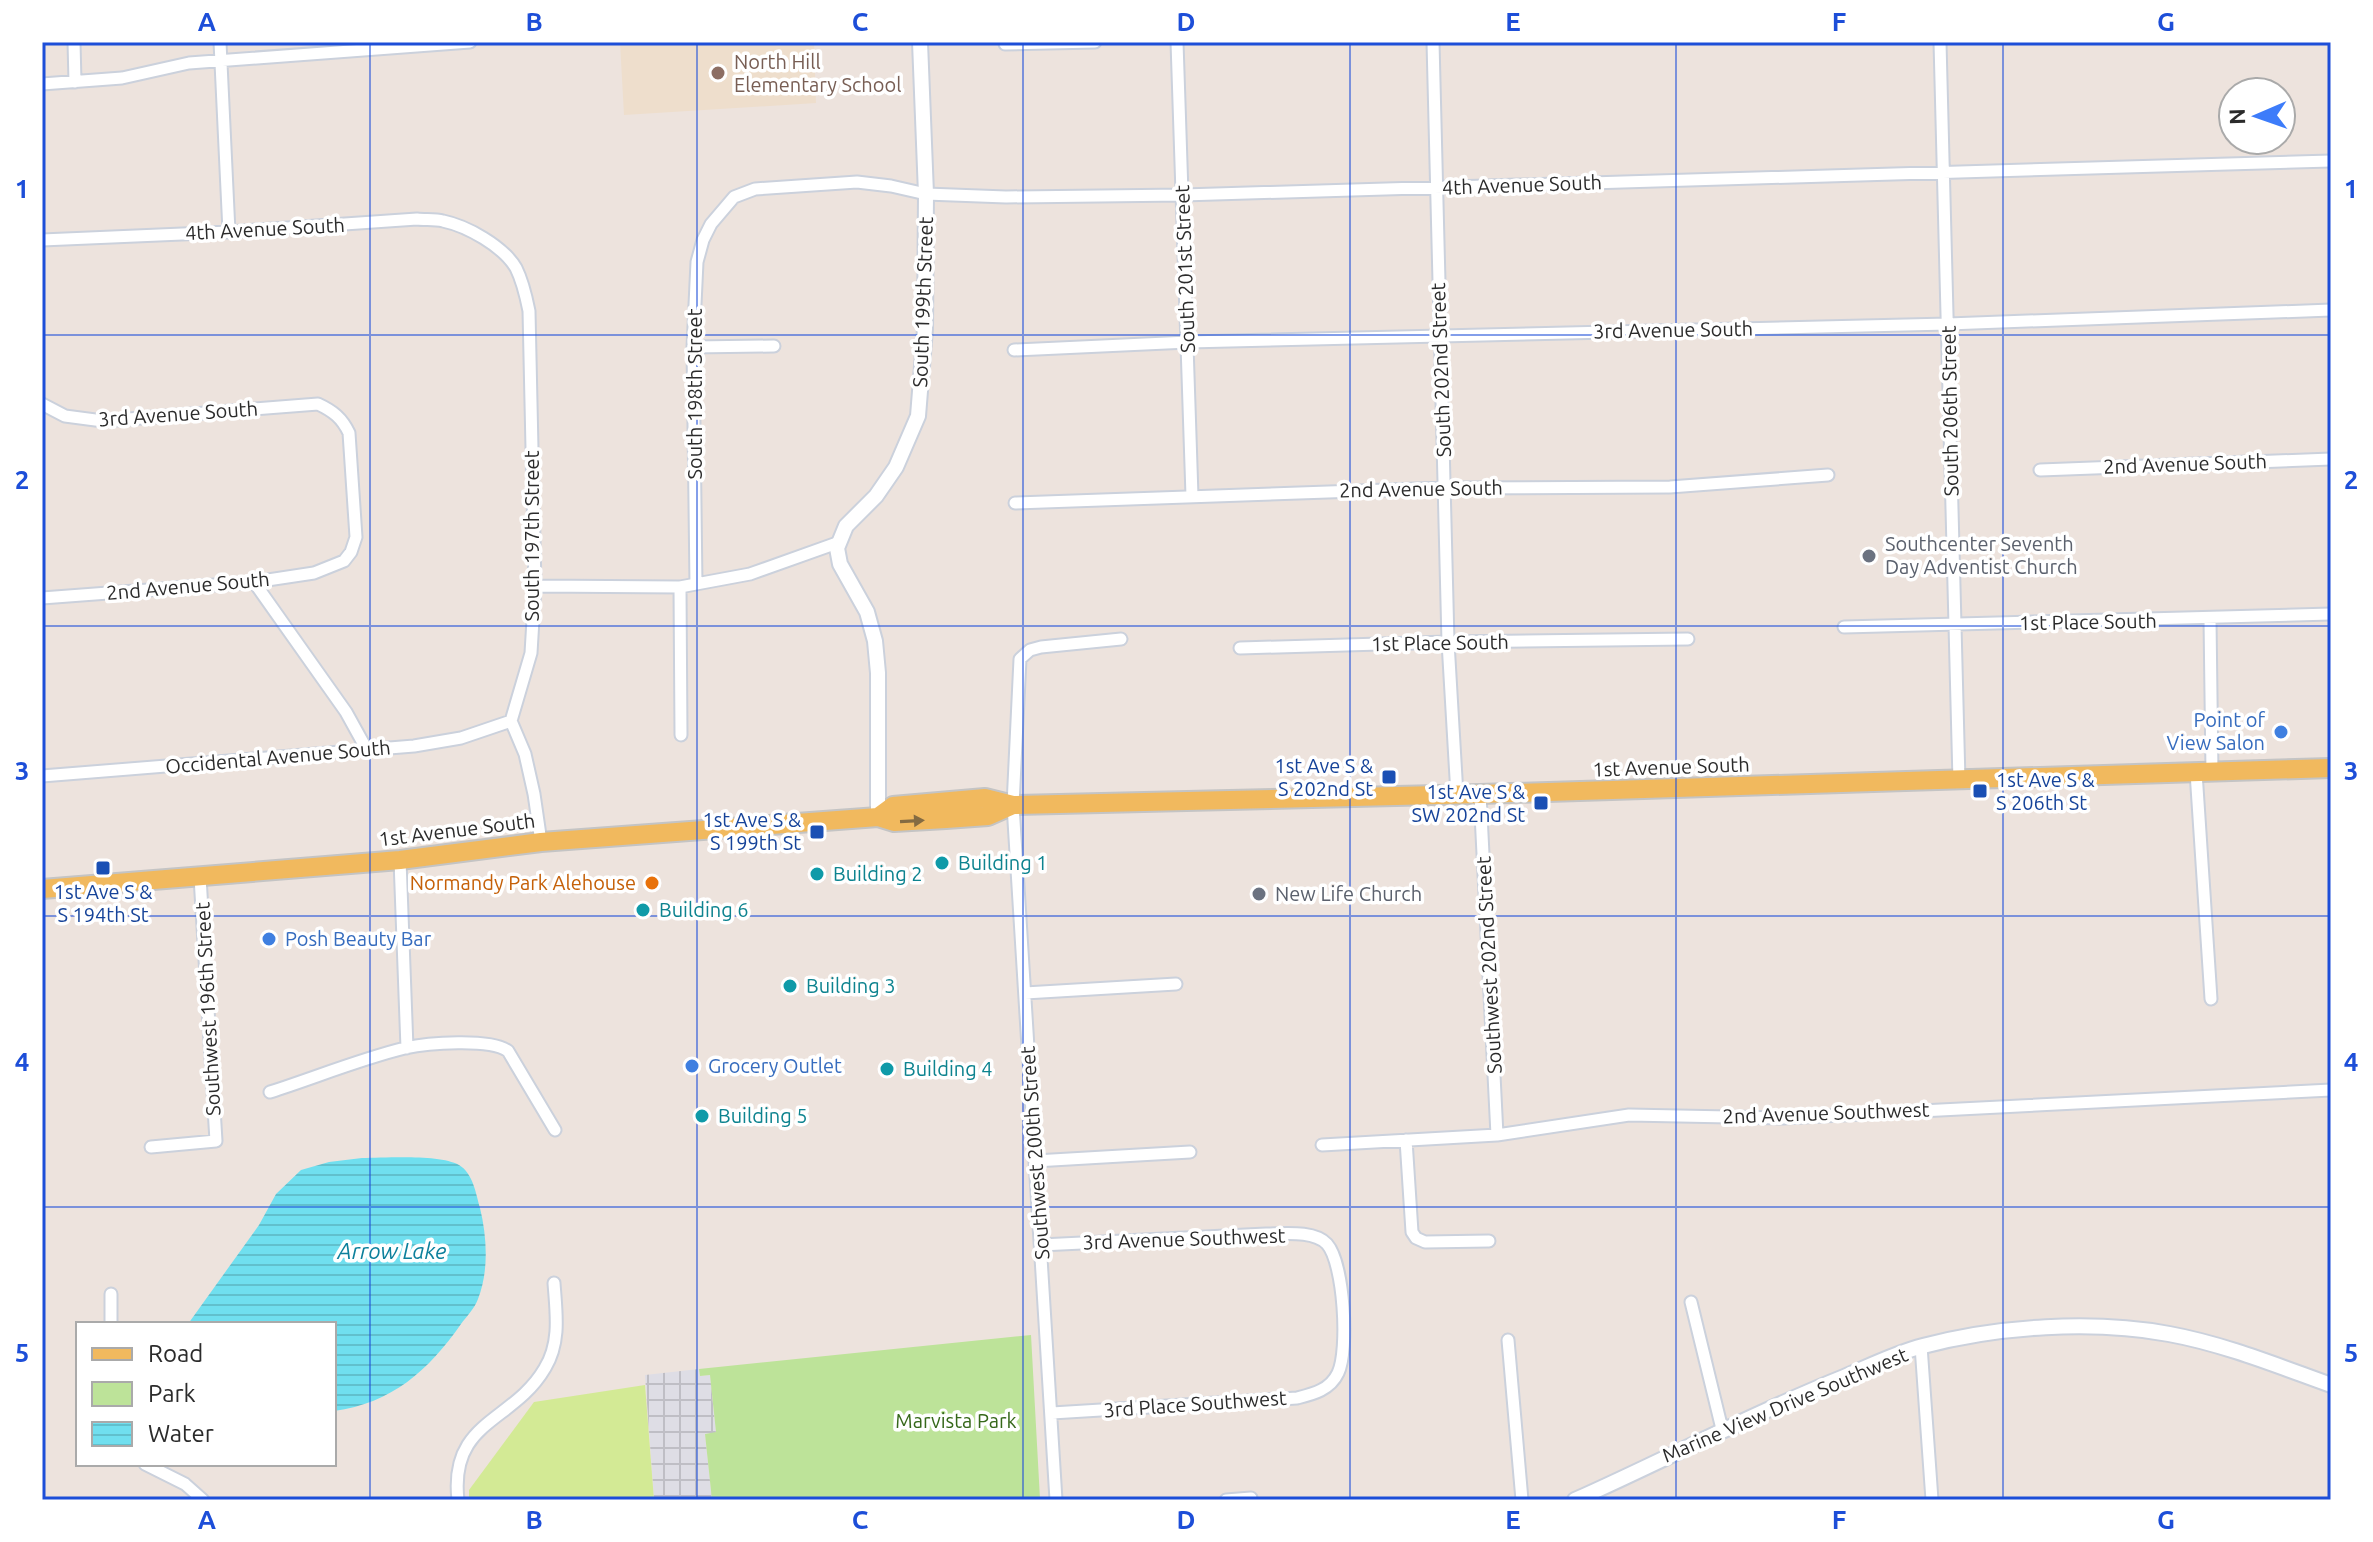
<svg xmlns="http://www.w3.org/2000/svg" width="2373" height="1542" font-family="Ubuntu,sans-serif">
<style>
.industrial{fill:url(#industrial-grid)}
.education{fill:#eedecc}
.park{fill:#bde399}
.pitch{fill:#d3ea95}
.water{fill:url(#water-rules)}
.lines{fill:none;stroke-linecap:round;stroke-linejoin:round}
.minor-casing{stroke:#cbd1dc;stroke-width:15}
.tertiary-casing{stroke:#cbd1dc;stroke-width:18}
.primary-casing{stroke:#c4c4c4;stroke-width:22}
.minor{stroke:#fff;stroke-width:11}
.tertiary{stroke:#fff;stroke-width:14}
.primary{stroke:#f1b95e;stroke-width:18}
.oneway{fill:#846b42}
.grid{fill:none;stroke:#1d4ed8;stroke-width:2;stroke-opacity:0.55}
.education-dot{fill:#8d6e63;stroke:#fff;stroke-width:3}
.worship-dot{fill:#6b7280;stroke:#fff;stroke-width:3}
.shop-dot{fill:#3f7fe0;stroke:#fff;stroke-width:3}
.transit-dot{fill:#1a4fb4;stroke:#fff;stroke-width:3}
.culture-dot{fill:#0f9aa8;stroke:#fff;stroke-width:3}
.food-dot{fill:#e8710a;stroke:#fff;stroke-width:3}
.labels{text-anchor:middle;stroke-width:7;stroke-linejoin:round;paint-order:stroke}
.education-label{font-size:20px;fill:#785e54;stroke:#fff;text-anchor:start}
.street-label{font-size:20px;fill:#2b2b2b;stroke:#fff}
.worship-label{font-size:20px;fill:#5b616d;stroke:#fff;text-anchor:start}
.shop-label{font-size:20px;fill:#366cbe;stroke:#fff;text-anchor:start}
.transit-label{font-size:20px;fill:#164399;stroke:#fff;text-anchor:end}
.culture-label{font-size:20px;fill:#0d838f;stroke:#fff;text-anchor:start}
.food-label{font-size:20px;fill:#c56008;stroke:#fff;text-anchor:end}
.park-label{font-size:20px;fill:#36681a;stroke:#fff}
.water-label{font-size:22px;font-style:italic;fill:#0d809c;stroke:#fff}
.neatline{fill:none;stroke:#1d4ed8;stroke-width:3}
.grid-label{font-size:26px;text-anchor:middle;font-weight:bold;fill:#1d4ed8}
</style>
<defs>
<pattern id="industrial-grid" width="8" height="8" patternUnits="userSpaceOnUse" patternTransform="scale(2)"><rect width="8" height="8" fill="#dedde5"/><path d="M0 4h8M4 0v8" fill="none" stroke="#bfbec5"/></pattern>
<pattern id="water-rules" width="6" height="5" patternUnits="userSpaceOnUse" patternTransform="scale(2)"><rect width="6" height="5" fill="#70dfef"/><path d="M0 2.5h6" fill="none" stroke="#61c0cd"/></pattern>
</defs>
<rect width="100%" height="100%" fill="#ede3dd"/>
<path class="industrial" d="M699,1369L700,1376L710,1375L716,1433L705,1434L712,1500H654L645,1375Z"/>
<path class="education" d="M620,42H814L816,103L624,115Z"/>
<path class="park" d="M1031,1335L1040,1499L712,1500L705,1434L716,1432L710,1375L700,1376L699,1369Z"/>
<path class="pitch" d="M645,1385L654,1500H469V1490L534,1402Z"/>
<path class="water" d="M362,1158C386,1158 439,1154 459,1165C473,1173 476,1194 480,1208C487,1237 489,1271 478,1299C475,1308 466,1317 461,1324C428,1371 392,1403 334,1411V1324H188L259,1225L276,1194L301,1170L329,1162Z"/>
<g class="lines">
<g class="minor-casing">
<path id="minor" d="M74,42L75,82
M220,42L229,232
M1177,42L1192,496
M1433,42L1448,642L1457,795
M1940,42L1959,781
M1005,44L1095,42
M42,84L122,78L189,63L470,42
M42,240L229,232L417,219C425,220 435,219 443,221C467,226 503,246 516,268C523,282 526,296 529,311L535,586L531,653L511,721L525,754L534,794L541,842
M693,347L774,346
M1014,350L1188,342L1948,324L2331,310
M42,404L65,416L103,421L318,404C333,411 342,418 349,433L356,537L351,552L344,561L314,573L254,582L42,598
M2040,470L2331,459
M1015,503L1444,488L1670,487L1828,475
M254,582L346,712L367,750
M696,584L693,347L697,262L703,240L711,224L734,197L755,189L857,182L891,186L926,194L1006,197L1183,195L2331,161
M535,586L680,587L750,574L837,543
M680,587L681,735
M2210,619L2212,772
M1844,627L2331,614
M1240,648L1448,642L1688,639
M2196,772L2211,999
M42,776L414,746L461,738L511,721
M1480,794L1497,1135
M400,860L407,1048
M1025,993L1176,984
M270,1092C314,1078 360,1059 405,1048C427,1043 490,1038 508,1051L555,1130
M1406,1140L1412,1232L1416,1238L1425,1242L1489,1241
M1322,1145L1497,1135L1629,1115L1783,1118L2331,1090
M151,1147L216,1141L200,877
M1035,1161L1190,1152
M1041,1245L1266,1234C1283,1234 1314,1230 1327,1244C1344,1263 1349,1350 1338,1373C1330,1390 1313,1394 1297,1398L1052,1413
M111,1294V1324
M1691,1302L1722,1429
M1508,1340L1522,1500
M1921,1346L1932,1500
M145,1464L185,1484L203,1500
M458,1500C449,1420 513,1423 545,1368C561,1342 556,1312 554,1283
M1056,1500L1013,805L1020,659L1030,650L1041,647L1121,639
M1226,1500L1251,1498"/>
</g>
<g class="tertiary-casing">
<path id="tertiary" d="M878,817V673L875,641L867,612L840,564L837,548L846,526L876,496L896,467L918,416L925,329L926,194L920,42
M1575,1500C1665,1460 1751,1414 1844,1377C1870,1366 1896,1353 1923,1346C1998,1326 2093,1320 2169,1334C2224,1344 2278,1366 2331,1385"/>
</g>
<g class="primary-casing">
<path id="primary" d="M878,817L893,806L985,798L1013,805L1480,794L2331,768
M42,889L400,860L541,842L878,817L894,822L946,819L988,816L1013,805"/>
</g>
<use href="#minor" class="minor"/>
<use href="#tertiary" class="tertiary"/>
<use href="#primary" class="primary"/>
</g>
<defs><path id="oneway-solid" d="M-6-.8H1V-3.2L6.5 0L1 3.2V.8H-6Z" transform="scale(2)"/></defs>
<use class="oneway" href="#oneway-solid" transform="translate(912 821) rotate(-3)"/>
<path class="grid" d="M370,42V1500M697,42V1500M1023,42V1500M1350,42V1500M1676,42V1500M2003,42V1500M42,335H2331M42,626H2331M42,916H2331M42,1207H2331"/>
<circle class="education-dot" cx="718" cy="73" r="8"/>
<g class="worship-dot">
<circle cx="1869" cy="556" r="8"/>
<circle cx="1259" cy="894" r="8"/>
</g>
<g class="shop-dot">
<circle cx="2281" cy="732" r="8"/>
<circle cx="269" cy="939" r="8"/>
<circle cx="692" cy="1066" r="8"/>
</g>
<g class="transit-dot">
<rect x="1381" y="769" width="16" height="16" rx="4"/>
<rect x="1972" y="783" width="16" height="16" rx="4"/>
<rect x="1533" y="795" width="16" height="16" rx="4"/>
<rect x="809" y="824" width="16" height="16" rx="4"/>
<rect x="95" y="860" width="16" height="16" rx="4"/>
</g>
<g class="culture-dot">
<circle cx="942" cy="863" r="8"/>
<circle cx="817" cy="874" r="8"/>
<circle cx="643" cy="910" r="8"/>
<circle cx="790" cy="986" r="8"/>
<circle cx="887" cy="1069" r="8"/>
<circle cx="702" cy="1116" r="8"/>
</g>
<circle class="food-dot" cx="652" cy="883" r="8"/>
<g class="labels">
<g class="education-label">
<text x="734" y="69">North Hill<tspan x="734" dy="23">Elementary School</tspan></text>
</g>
<g class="street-label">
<text transform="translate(1522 185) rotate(-2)" y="7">4th Avenue South</text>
<text transform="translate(265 229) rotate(-3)" y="7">4th Avenue South</text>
<text transform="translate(1185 269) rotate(-92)" y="7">South 201st Street</text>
<text transform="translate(923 302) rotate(-88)" y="7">South 199th Street</text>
<text transform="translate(1673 330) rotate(-1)" y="7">3rd Avenue South</text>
<text transform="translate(1441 370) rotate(-92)" y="7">South 202nd Street</text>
<text transform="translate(695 394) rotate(-90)" y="7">South 198th Street</text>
<text transform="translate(1950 411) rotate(-91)" y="7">South 206th Street</text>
<text transform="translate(178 414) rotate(-4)" y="7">3rd Avenue South</text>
<text transform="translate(2185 464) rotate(-2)" y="7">2nd Avenue South</text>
<text transform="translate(1421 489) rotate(-1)" y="7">2nd Avenue South</text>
<text transform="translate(532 536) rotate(-90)" y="7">South 197th Street</text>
<text transform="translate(188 586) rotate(-5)" y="7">2nd Avenue South</text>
<text transform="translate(2088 622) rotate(-1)" y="7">1st Place South</text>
<text transform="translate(1440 643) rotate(-1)" y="7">1st Place South</text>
<text transform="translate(278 757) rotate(-5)" y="7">Occidental Avenue South</text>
<text transform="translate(1671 767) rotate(-2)" y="7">1st Avenue South</text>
<text transform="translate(457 830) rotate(-7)" y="7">1st Avenue South</text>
<text transform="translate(1489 965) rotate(-93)" y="7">Southwest 202nd Street</text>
<text transform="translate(208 1009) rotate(-93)" y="7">Southwest 196th Street</text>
<text transform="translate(1826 1113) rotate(-2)" y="7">2nd Avenue Southwest</text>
<text transform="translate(1035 1153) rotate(-94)" y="7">Southwest 200th Street</text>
<text transform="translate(1184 1239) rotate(-2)" y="7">3rd Avenue Southwest</text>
<text transform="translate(1195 1404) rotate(-4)" y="7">3rd Place Southwest</text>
<text transform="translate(1785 1405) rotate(-23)" y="7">Marine View Drive Southwest</text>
</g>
<g class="worship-label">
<text x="1885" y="551">Southcenter Seventh<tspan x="1885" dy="23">Day Adventist Church</tspan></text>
<text x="1275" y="901">New Life Church</text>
</g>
<g class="shop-label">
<text x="2265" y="727" text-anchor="end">Point of<tspan x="2265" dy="23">View Salon</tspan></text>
<text x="285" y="946">Posh Beauty Bar</text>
<text x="708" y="1073">Grocery Outlet</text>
</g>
<g class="transit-label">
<text x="1373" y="773">1st Ave S &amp;<tspan x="1373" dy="23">S 202nd St</tspan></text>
<text x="1996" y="787" text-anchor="start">1st Ave S &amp;<tspan x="1996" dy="23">S 206th St</tspan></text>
<text x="1525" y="799">1st Ave S &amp;<tspan x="1525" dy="23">SW 202nd St</tspan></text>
<text x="801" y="827">1st Ave S &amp;<tspan x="801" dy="23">S 199th St</tspan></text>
<text x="103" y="899" text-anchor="middle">1st Ave S &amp;<tspan x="103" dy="23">S 194th St</tspan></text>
</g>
<g class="culture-label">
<text x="958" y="870">Building 1</text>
<text x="833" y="881">Building 2</text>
<text x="659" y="917">Building 6</text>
<text x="806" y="993">Building 3</text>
<text x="903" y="1076">Building 4</text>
<text x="718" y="1123">Building 5</text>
</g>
<g class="food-label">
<text x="636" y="890">Normandy Park Alehouse</text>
</g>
<g class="park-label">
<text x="956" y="1428">Marvista Park</text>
</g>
<g class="water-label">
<text x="392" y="1259">Arrow Lake</text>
</g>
</g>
<rect width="2373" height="1542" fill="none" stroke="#ffffff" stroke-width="88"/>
<rect x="76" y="1322" width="260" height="144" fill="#ffffff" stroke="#aaaaaa" stroke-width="2"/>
<rect x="92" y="1348" width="40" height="12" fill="#f1b95e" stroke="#aaaaaa" stroke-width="2"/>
<text x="148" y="1362" font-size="24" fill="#2b2b2b">Road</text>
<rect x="92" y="1382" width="40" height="24" fill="#bde399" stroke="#aaaaaa" stroke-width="2"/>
<text x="148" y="1402" font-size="24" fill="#2b2b2b">Park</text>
<rect x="92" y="1422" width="40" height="24" fill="url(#water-rules)" stroke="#aaaaaa" stroke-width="2"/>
<text x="148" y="1442" font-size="24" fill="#2b2b2b">Water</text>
<g transform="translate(2257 116) rotate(268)"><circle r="38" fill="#ffffff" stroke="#aaaaaa" stroke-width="2"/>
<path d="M0-6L14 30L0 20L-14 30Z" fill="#3d7cfa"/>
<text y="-12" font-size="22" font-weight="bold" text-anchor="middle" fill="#2b2b2b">N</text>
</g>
<rect x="44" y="44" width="2285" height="1454" class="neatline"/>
<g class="grid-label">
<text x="207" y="31">A</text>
<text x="534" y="31">B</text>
<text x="860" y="31">C</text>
<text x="1186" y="31">D</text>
<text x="1513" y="31">E</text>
<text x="1839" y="31">F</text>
<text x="2166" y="31">G</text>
<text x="22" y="198">1</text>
<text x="2351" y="198">1</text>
<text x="22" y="489">2</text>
<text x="2351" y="489">2</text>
<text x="22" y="780">3</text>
<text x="2351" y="780">3</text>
<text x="22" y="1071">4</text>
<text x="2351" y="1071">4</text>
<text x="22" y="1362">5</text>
<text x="2351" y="1362">5</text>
<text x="207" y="1529">A</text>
<text x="534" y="1529">B</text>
<text x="860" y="1529">C</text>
<text x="1186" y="1529">D</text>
<text x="1513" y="1529">E</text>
<text x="1839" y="1529">F</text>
<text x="2166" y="1529">G</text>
</g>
</svg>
